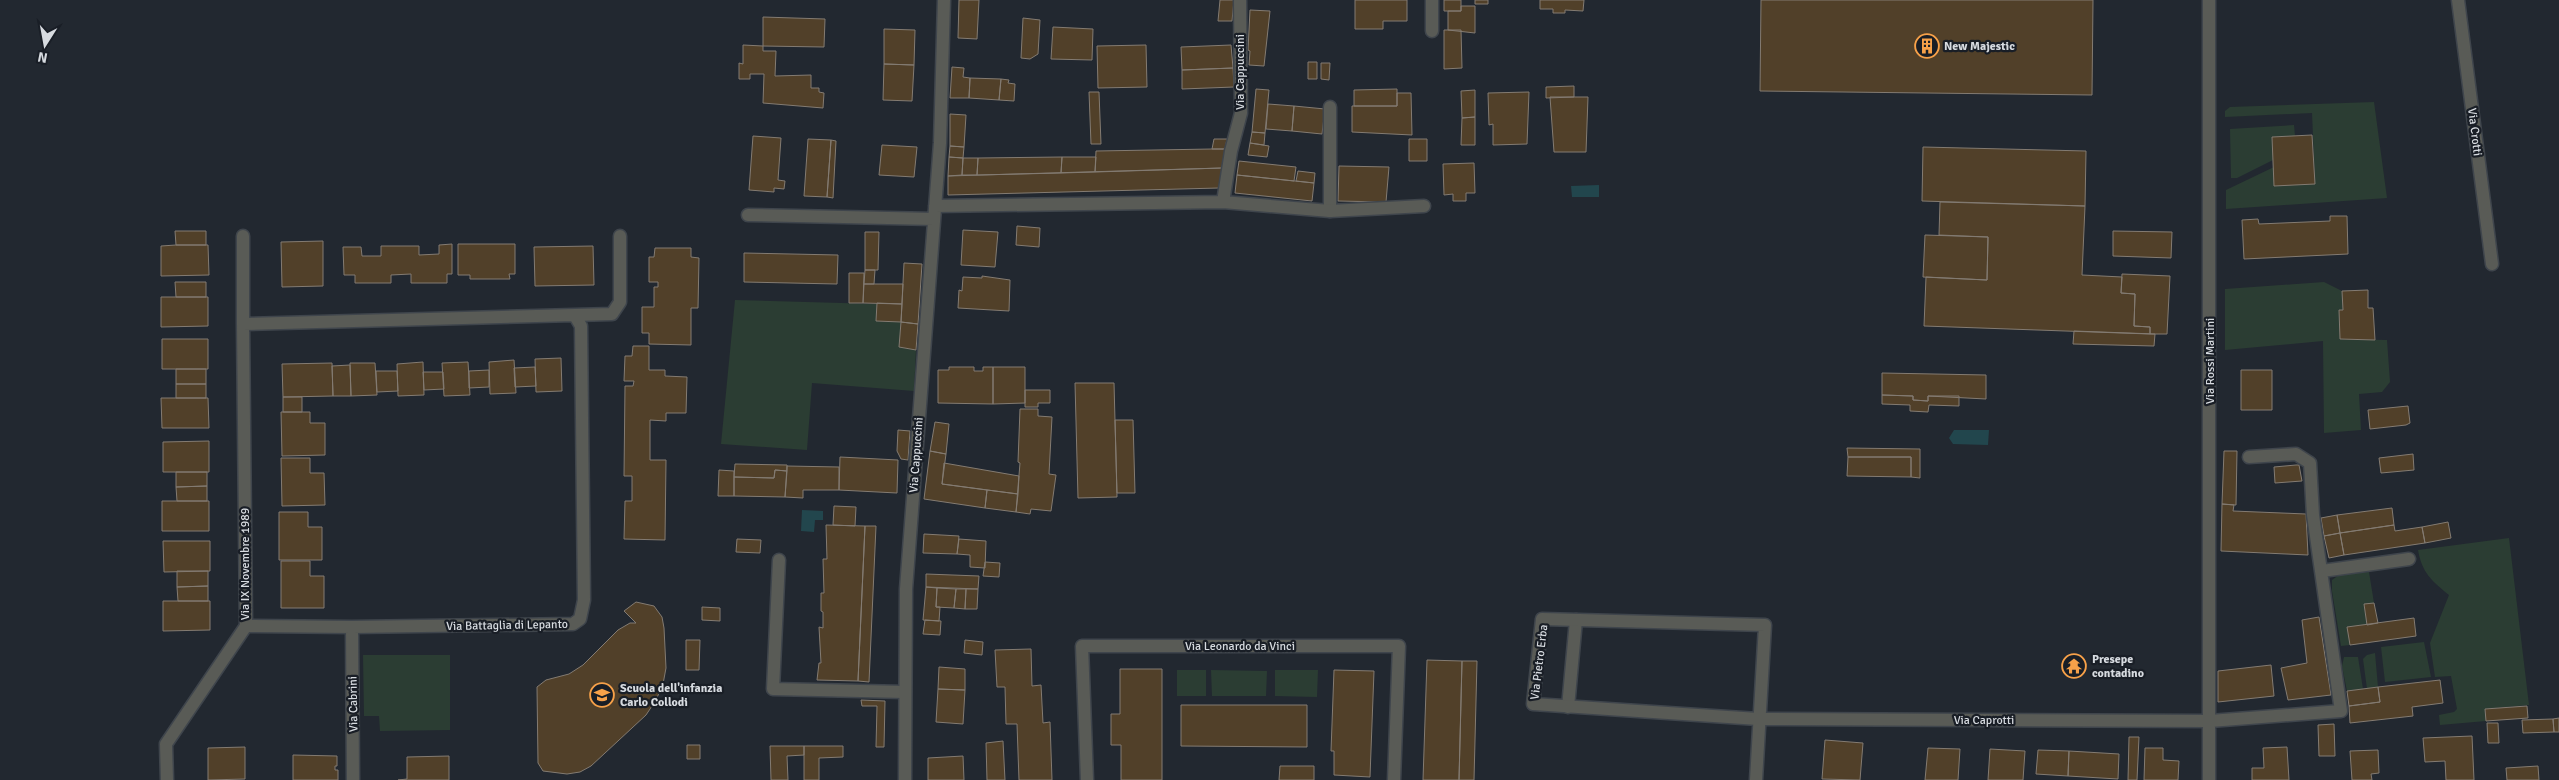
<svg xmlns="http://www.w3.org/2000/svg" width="2559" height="780" font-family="Signika,sans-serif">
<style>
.green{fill:#2b3d33}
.water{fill:#22464d}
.building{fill:#514029;stroke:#837b72}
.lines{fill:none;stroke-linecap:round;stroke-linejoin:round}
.service-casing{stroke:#3f454c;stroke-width:15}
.minor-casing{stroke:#3f454c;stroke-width:15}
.service{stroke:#595b56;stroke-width:12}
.minor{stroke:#595b56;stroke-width:12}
.labels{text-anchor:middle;stroke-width:4.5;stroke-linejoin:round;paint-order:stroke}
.poi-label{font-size:12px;font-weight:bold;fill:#d7dbe0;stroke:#191e26;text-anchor:start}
.street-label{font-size:12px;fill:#d7dbe0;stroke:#191e26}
</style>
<rect width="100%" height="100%" fill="#222830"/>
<path class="green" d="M2374,102L2387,198L2226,209V190L2274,167L2315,183L2312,113L2225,117V111L2230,107Z
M2294,125L2295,136L2272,137L2273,160L2237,178H2231L2230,129Z
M2324,282L2342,291L2343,310L2339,311L2340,339L2387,340L2390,382L2382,392L2359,394L2361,430L2324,433L2323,341L2225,350V289Z
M735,300L877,304L876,321L901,322L899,347L916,350L914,391L812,383L807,450L721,444Z
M2509,538L2529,705L2485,709L2486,721L2440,725L2439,715L2454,712L2457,709L2451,676L2435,677L2430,643L2449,595C2432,581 2422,573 2418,550Z
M2369,572L2374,603L2364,605L2367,625L2347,627L2350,645L2341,646L2332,591V580L2339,575Z
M2424,642L2431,677L2385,682L2381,647Z
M2375,653L2378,687L2367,689L2363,659L2367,655Z
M363,655H450V730L380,731L379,716H364Z
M2344,657H2358L2363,689L2347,691L2342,666Z
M1177,670H1206V696H1177Z
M1211,670L1267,671L1266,696H1212Z
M1275,670H1318L1317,697L1275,696Z"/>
<path class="water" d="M1599,185V197H1572L1571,186Z
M1954,430H1989L1988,445L1953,444L1949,438Z
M802,510L823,511V520H815L814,532L801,531Z"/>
<path class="building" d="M959,0H979L977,39L958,38Z
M1220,0H1234L1232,21H1218Z
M1355,0H1407V21H1383V29H1355Z
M1444,0H1461V11H1444Z
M1475,0H1488V4H1475Z
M1540,0H1584L1583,11L1565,10V13H1553V9H1540Z
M1761,0H2093L2092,95L1760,91Z
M1461,6H1475V33L1448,30V11H1461Z
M1250,10L1270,11L1264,66L1249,65L1250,51L1248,50Z
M763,17L825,19L824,47L763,46Z
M1023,18L1040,20L1038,54L1030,59L1021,58Z
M1053,27L1093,29L1092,60L1051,59Z
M884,29L915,30L914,65L884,64Z
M1444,30H1461L1462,68L1444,69Z
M743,45L763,46V51H776L775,76L811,75V88H819V92L824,93L823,108L763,103L764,74H750V79H739V63L743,64Z
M1146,45L1147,87L1098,88L1097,46Z
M1231,45L1233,68L1182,70L1181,47Z
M1308,62H1317V79H1308Z
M1321,63H1330L1329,80L1321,79Z
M884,64L914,65L912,101L883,100Z
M952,67L964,68L963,77L970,78L969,98H950Z
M1233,68L1234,87L1182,89V70Z
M970,78L1001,79L999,100L969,98Z
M1001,79L1009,80L1008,83L1015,84L1014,101L999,100Z
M1574,86V97L1546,98V87Z
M1256,89L1269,90L1265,133L1252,132Z
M1397,89V106H1354V90Z
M1475,90V117L1462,118L1461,91Z
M1089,92H1099L1101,144H1091Z
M1529,92L1527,144L1493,145V124L1489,125L1488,93Z
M1397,93H1411L1412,135L1352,132V106H1397Z
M1550,97H1588L1586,152H1554Z
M1268,104L1294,106L1292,131L1266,129Z
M1294,106L1325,109L1322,134L1292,131Z
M950,114L966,115L964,147L950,146Z
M1475,117V145H1461L1462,118Z
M1252,132L1265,133L1264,145L1250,143Z
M2312,135L2315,184L2274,186L2272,137Z
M753,136L781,138L778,180L785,181L784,189L774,188V192L749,190Z
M808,139L831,140L827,197L804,196Z
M1214,139H1227L1225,149H1212Z
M1409,139H1427V161H1409Z
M831,140L836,141L833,198L827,197Z
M1250,143L1269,146L1267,157L1248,155Z
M882,145L917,147L914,177L879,175Z
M950,146L964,147L963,158L949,157Z
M1923,147L2086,151L2085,206L1922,201Z
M1212,149H1225L1222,168L1095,172L1096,151Z
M949,157L963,158L962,175L948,176Z
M1062,157L1061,173L977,175L978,158Z
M1062,157H1096L1095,172L1061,173Z
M963,158H978L977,175H962Z
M1239,161L1296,167L1294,181L1237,175Z
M1474,163L1475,193H1466V201H1453V194L1444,195L1443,164Z
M1339,166L1389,167L1386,202L1338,201Z
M1222,168L1219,188L948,195V176Z
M1298,171L1315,173L1314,183L1296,181Z
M1237,175L1314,183L1312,201L1235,193Z
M1940,202L2085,206L2082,275L2122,277L2121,293L2135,294L2134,326L2150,327V334L1924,326L1926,277L1987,280L1988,237L1939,235Z
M2330,216H2347L2348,254L2244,259L2242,220L2258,219L2259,224L2330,221Z
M1017,226L1040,228L1039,247L1016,245Z
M963,230L998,232L995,267L961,265Z
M175,231H206V245H176Z
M2113,231L2172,232L2171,258L2113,256Z
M865,232H879L878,270H865Z
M1925,235L1988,237L1987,280L1923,277Z
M323,241V286L282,287L281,242Z
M452,244V274H447V283H411V274L391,275V283H355V275H344L343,247H361L362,256H381V246H419V255L439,254V245Z
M458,244H515V274H509L510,279H470V275H458Z
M176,245H208L209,275L161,276V246Z
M593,246L594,285L535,286L534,247Z
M655,248H691V257L699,258L698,308H691V345L649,344V333H642V307H654V287H658V282H649V257H654Z
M744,253L838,255L837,284L744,282Z
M904,263L922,264L918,324L901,322Z
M865,270H875L874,284H864Z
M849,273H864L863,303H849Z
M2122,274L2170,276L2167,334H2150V327L2134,326L2135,294L2121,293Z
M982,276L1010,280L1009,311L958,308L959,290L962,291L963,277L982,278Z
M175,282H206V297H176Z
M864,284H903L902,304L863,303Z
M2368,290V308H2373L2375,340L2340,339L2339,310H2343L2342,291Z
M161,297H208V326L161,327Z
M877,303L902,304L901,322L876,321Z
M901,322L918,324L916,350L899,347Z
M2074,331L2155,334L2154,346L2073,344Z
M162,339H208V369H162Z
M633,346H649V370H665V376L687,377L686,413H666V421L650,420V460H666L665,540L624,539L625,501H632V476H624L625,386H633L634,381H624L625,356H632Z
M561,358L562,391L536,392L535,359Z
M514,360L516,393L490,394L489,362Z
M423,362L424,395L398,396L397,364Z
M468,362L470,395L444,396L442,363Z
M332,363L333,396L283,397L282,364Z
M350,363H375L377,395L351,396Z
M350,365L351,396H333L332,366Z
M535,367L536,386L515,387L514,368Z
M949,367H974V371H983V367H993V404L938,403V370H949Z
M993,367H1025V403L993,404Z
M176,369H206V384H176Z
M489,370V387L469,388V371Z
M2241,370H2272V410H2241Z
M376,371H397L398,391L377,392Z
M423,372H443L444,389L424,390Z
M1882,373L1986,375V399L1928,396V401L1913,400V396L1882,395Z
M1075,383H1114L1117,497L1078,498Z
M176,384H206V398H176Z
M1025,390H1050V403H1038V407H1025Z
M1882,395L1913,396V400L1928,401V396H1959V406L1929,405L1928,412L1910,411V405L1882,404Z
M283,397H302V412H283Z
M161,398H208L209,428H162Z
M2408,406L2410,423L2406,425L2370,429L2368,410Z
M1020,409H1038V416L1052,417L1049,474L1056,475L1051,511L1031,509L1030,514L1016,512L1020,463L1018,462Z
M281,412H310V423H325V455L282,456Z
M1115,420H1133L1135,493H1117Z
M935,422L949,424L946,454L930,451Z
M898,430L910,431L908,460L901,459L897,451Z
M209,441V472H163V442Z
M1847,448L1920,449V478L1911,477V457H1848Z
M930,451L946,454L942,484L987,490L985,508L924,499Z
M2224,451H2237L2236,505L2222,504Z
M2413,454L2414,470L2381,473L2379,458Z
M840,457L898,460L897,493L839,490Z
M1848,457H1911V477L1847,476Z
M281,458H310V473H324L325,505L282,506Z
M944,463L1019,476L1018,494L942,484Z
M735,464L787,465V471L775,470L774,478L734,477Z
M2296,465H2299L2302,481L2275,483L2274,467Z
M787,466L839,467V490H803V498L785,497Z
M719,470L734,471V496H718Z
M775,470L787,471L785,497L734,496V477L774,478Z
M176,472H207V486L176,487Z
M207,486V501H177L176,487Z
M987,490L1018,494L1016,512L985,508Z
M162,501H209V531H162Z
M2222,504L2234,505L2233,511L2306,514L2308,555L2221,551Z
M834,506L856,507L855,526L833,525Z
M2392,508L2394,525L2340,533L2337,515Z
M279,512H308V527H322V560H279Z
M2337,515L2340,533L2324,536L2321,518Z
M2448,522L2451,538L2425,543L2422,527Z
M826,525L865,526L858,681L817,680L819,663H821L819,627L823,628V612L821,611V593H824L823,559H827Z
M2394,525L2395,531L2422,527L2425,543L2344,555L2340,533Z
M865,526H876L869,682L858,681Z
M2340,533L2344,555L2329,558L2324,536Z
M924,534L959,536L957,554L923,553Z
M737,539L761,540L760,553L736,552Z
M959,539L986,541L985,568L970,567V555L957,554Z
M163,541H210V571L164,572Z
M281,561H310V576H324V608H281Z
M985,562L1000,563L999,577L983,576Z
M177,571H208V586L177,587Z
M926,574L979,576L978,589L926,587Z
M208,586V601H178L177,587Z
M926,587L937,588L936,607H940L939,621L923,620Z
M937,588L956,589L954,608L936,607Z
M956,589H966L965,609L954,608Z
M966,589H978L977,609H965Z
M163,601H210V630L163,631Z
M636,602L654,606L662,617L664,628L666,668L663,684L656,700L646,715L591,766L580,772L567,774L543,771L538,763L537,687L546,680L569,674L583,665L618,630L630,623H636L624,611Z
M2374,603L2378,623L2367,625L2364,604Z
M702,607L720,608V621L702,620Z
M2319,617L2331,695L2288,700L2281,668L2307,663L2302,620Z
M2414,618L2416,636L2350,645L2347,627Z
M925,620L941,621L940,635L923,634Z
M686,640H700L699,670H686Z
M965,640L983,642L982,655L964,653Z
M1031,649L1032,686L1041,685L1043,723L1050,722L1052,780H1019L1017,724H1006L1005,687H997L995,650Z
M1427,660L1462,661L1459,780H1423Z
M1462,661H1477L1474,780H1459Z
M2271,665L2274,696L2218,702V671Z
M939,667L965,669V690L938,689Z
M1120,669H1162V780H1121V745H1111V714H1120Z
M1334,670L1374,671L1370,777L1334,775V751H1331Z
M2440,680L2443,703L2412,707L2413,716L2350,723L2349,706L2380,702L2378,687Z
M2378,687L2380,702L2349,706L2347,691Z
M938,689L965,690L963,724L936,722Z
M861,700L885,701L884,747H876L877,706H862Z
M1181,705H1307V747L1181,746Z
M2527,706L2528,718L2486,721L2485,709Z
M2559,718V732H2554L2553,719Z
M2553,719L2554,732L2523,733L2522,720Z
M2487,723H2498L2499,743H2488Z
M2334,724L2335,756H2319L2318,725Z
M2472,736L2474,780H2446L2445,761L2425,762L2423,738Z
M2129,737H2139L2137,780H2128Z
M1825,740L1863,743L1860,780L1822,779Z
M1003,741L1005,780H987L986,743Z
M687,745H700V759H687Z
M770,746H804V755L787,756L788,780H771Z
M804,746H843V757L819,758V780H804Z
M245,747V779L208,780V748Z
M2287,747L2289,780H2252V768H2264L2263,748Z
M1928,748L1960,749L1958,780H1925Z
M2145,748H2163V760L2179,761L2178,780H2144Z
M1990,749L2025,751L2023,780H1988Z
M2038,750L2069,751L2068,776L2036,774Z
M2378,750L2379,773L2371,774L2372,780H2352L2350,751Z
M2069,751L2119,754L2118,779L2068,776Z
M293,755L337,756V766H335V770H338V780H293Z
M449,756V780H398L407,779V757Z
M963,756L964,780H928V758Z
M1280,766H1314V780H1279Z
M2538,766L2539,780H2507L2506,768Z"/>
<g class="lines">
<g class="service-casing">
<path id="service" d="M1432,0V31
M1330,107V211
M779,560L773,689L905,692
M1568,707L1576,620"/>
</g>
<g class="minor-casing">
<path id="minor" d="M2209,0V780
M2458,0L2492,264
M1223,202L1231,151L1241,113L1240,0
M935,206L1223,202L1330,211L1424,206
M748,215L934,219
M243,324V236
M2322,571L2409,559
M246,626L352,627L573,624L580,619L584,600L581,326L575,316
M352,627L353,780
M167,780L166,744L246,626L243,324L612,314L620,302V236
M905,780L906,589L940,143L944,0
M1087,780L1082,646H1399L1394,780
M1756,780L1765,625L1542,619L1533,704L1758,719L2210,721L2341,711L2313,515L2310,463L2296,454L2249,457"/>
</g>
<use href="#service" class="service"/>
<use href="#minor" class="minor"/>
</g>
<defs>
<g id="building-ring" transform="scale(1.25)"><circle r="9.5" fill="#191e26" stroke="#f7a149" stroke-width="1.5"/><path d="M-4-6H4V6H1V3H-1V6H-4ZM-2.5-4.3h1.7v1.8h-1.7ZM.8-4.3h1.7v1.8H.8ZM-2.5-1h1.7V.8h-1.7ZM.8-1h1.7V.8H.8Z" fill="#f7a149"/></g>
<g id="temple-ring" transform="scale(1.25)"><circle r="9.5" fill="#191e26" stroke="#f7a149" stroke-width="1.5"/><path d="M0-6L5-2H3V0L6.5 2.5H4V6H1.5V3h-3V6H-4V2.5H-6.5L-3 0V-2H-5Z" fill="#f7a149"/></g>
<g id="school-ring" transform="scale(1.25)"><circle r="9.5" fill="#191e26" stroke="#f7a149" stroke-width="1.5"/><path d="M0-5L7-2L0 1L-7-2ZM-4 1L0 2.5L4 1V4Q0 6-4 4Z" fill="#f7a149"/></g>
</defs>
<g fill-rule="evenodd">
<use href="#building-ring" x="1927" y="46"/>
<use href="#temple-ring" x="2074" y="666"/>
<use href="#school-ring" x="602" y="695"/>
</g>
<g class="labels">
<g class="poi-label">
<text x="1944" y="50">New Majestic</text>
<text x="2092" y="663">Presepe<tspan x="2092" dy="14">contadino</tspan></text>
<text x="620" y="692">Scuola dell'infanzia<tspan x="620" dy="14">Carlo Collodi</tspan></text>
</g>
<g class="street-label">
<text transform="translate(1240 72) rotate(-90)" y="4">Via Cappuccini</text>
<text transform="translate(2475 132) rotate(83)" y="4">Via Crotti</text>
<text transform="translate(2210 361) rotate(-90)" y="4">Via Rossi Martini</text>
<text transform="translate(916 455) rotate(-86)" y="4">Via Cappuccini</text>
<text transform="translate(245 564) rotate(-90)" y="4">Via IX Novembre 1989</text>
<text transform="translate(507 625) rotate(-1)" y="4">Via Battaglia di Lepanto</text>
<text x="1240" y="650">Via Leonardo da Vinci</text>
<text transform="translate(1539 662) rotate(-83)" y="4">Via Pietro Erba</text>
<text transform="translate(353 704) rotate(-91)" y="4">Via Cabrini</text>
<text x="1984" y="724">Via Caprotti</text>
</g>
</g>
<g transform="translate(45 45) rotate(191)" stroke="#191e26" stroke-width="4" paint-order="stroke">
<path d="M0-4L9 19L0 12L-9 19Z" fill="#d7dbe0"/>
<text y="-8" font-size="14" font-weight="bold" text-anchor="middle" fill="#d7dbe0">N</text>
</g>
</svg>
